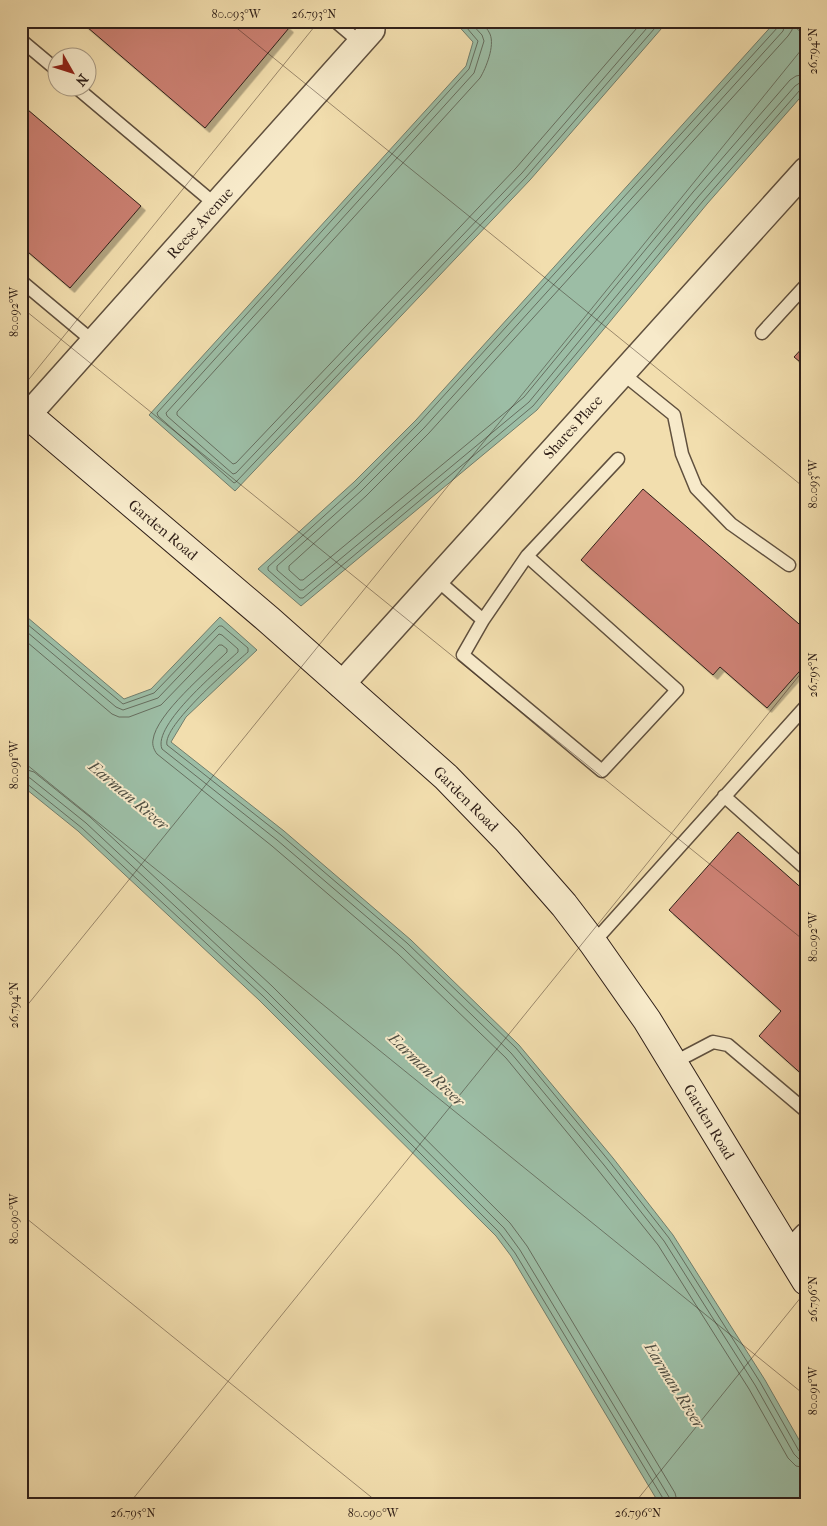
<svg xmlns="http://www.w3.org/2000/svg" width="827" height="1526" font-family="'IM FELL French Canon',serif">
<style>
.water{fill:#9cbda5;stroke:#717e6d}
.lines{fill:none;stroke-linecap:round;stroke-linejoin:round}
.shore{stroke:#666e5f;stroke-width:1}
.building{fill:#cb8072;stroke:#302019;filter:url(#shadow)}
.lane-casing{stroke:#60503e;stroke-width:15}
.street-casing{stroke:#60503e;stroke-width:28}
.secondary-casing{stroke:#302019;stroke-width:30}
.lane{stroke:#f7eaca;stroke-width:12}
.street{stroke:#f7eaca;stroke-width:25}
.secondary{stroke:#f7eaca;stroke-width:28}
.ticks{fill:none;stroke:#302019;stroke-width:1;stroke-opacity:0.45}
.labels{text-anchor:middle;stroke-width:4;stroke-linejoin:round;paint-order:stroke}
.street-label{font-size:15px;fill:#302019;stroke:#f7eaca}
.water-label{font-size:16px;font-style:italic;fill:#504f43;stroke:#f7eaca}
.neatline{fill:none;stroke:#302019;stroke-width:2}
.ticks-label{font-size:12px;text-anchor:middle;fill:#302019}
</style>
<defs>
<filter id="shadow"><feDropShadow dx="4.5" dy="4.5" stdDeviation="0" flood-color="#0004"/></filter>
</defs>
<rect width="100%" height="100%" fill="#f2deae"/>
<filter id="stains"><feTurbulence type="fractalNoise" baseFrequency=".004" numOctaves="4"/><feColorMatrix values="0 0 0 0 .2 0 0 0 0 .09 0 0 0 0 .02 0 0 0 .5 -.17"/></filter>
<radialGradient id="worn" r=".72"><stop offset=".6" stop-color="#630" stop-opacity="0"/><stop offset="1" stop-color="#630" stop-opacity=".3"/></radialGradient>
<path class="water" d="M454,21H668L530,180L235,491L149,415L466,66L473,42Z
M776,21H806V91L707,204L537,410L301,606L258,569L354,482L416,420Z
M21,612L124,699L151,689L220,617L257,650L186,717L171,742L284,831L411,940L519,1045L613,1158L673,1235L765,1380L806,1452V1505H660L511,1256L496,1236L259,1000L78,831L21,785Z"/>
<g class="lines">
<path class="shore" d="M461,21L478,41L469,69L157,413L158,416L234,483L236,482L526,177L661,21
M469,21L482,35L484,41L474,73L166,413L167,416L233,474L236,473L522,173L653,21
M480,21C483,25 488,29 490,34C495,46 486,68 480,78L177,412V415L233,464L236,463L516,168L643,21
M779,21L778,27L419,423L357,486L268,567V570L300,598H303L533,406L703,201L800,90L806,88
M786,21L783,31L424,428L361,491L277,566V570L300,590H303L529,402L698,197L795,86L801,82H806
M793,21L792,30L788,36L429,433L366,496L289,566V570L300,580H303L524,397L693,192L790,80L796,76L806,74
M21,619L123,704L154,693L219,626H222L248,648V652C232,666 162,726 167,745L281,835L407,943L516,1048L609,1161L669,1238L760,1382L799,1451L806,1454
M21,627L116,707L123,710L158,698L219,634L222,635L238,649V652C221,668 152,725 162,749L277,840L403,948L511,1053L604,1165L664,1241L755,1385L794,1454L799,1459L806,1460
M21,637L112,714L119,717H129L161,705L219,645H222L227,649V652C208,671 156,714 153,740C152,745 154,750 157,754L272,846L398,954L506,1058L598,1170L658,1245L749,1389L788,1458L796,1466L806,1468
M21,768L34,772L90,817L272,986L510,1223L527,1246L675,1493L678,1505
M21,775L30,778L86,823L267,992L504,1228L520,1250L669,1497L671,1505
M21,782L26,783L82,828L263,996L499,1232L515,1253L664,1500V1505"/>
</g>
<path class="building" d="M80,21H281L289,28L205,128Z
M21,104L141,206L70,288L21,246Z
M806,344V367L794,357Z
M643,489L806,630V664L767,708L720,667L713,675L581,560Z
M738,832L806,892V1078L759,1036L781,1011L669,910Z"/>
<g class="lines">
<g class="lane-casing">
<path id="lane" d="M335,21L355,38V48
M21,40L58,71
M77,88L216,205
M21,281L94,342
M762,333L806,285
M622,373L674,415L682,454L696,488L731,524L789,565
M436,579L483,620L463,655L602,771L677,690L527,556L618,459
M483,620L527,556
M724,796L806,869
M593,943L806,706
M673,1063L713,1042L728,1045L806,1111"/>
</g>
<g class="street-casing">
<path id="street" d="M28,415L372,30
M341,685L806,170
M789,1254L806,1236"/>
</g>
<g class="secondary-casing">
<path id="secondary" d="M21,409L269,620L446,777L507,840L564,905L593,943L647,1020L806,1281"/>
</g>
<use href="#lane" class="lane"/>
<use href="#street" class="street"/>
<use href="#secondary" class="secondary"/>
</g>
<path class="ticks" d="M228,21L806,489M787,21L806,36M21,307L806,942M21,389L319,21M21,760L806,1396M21,1013L806,44M21,1214L381,1505M128,1505L806,667M633,1505L806,1291"/>
<g class="labels">
<g class="street-label">
<text transform="translate(200 223) rotate(-48)" y="5">Reese Avenue</text>
<text transform="translate(573 427) rotate(-48)" y="5">Shares Place</text>
<text transform="translate(163 530) rotate(40)" y="5">Garden Road</text>
<text transform="translate(466 799) rotate(45)" y="5">Garden Road</text>
<text transform="translate(709 1122) rotate(59)" y="5">Garden Road</text>
</g>
<g class="water-label">
<text transform="translate(129 795) rotate(40)" y="6">Earman River</text>
<text transform="translate(427 1069) rotate(44)" y="6">Earman River</text>
<text transform="translate(675 1385) rotate(58)" y="6">Earman River</text>
</g>
</g>
<rect width="827" height="1526" fill="none" stroke="#f2deae" stroke-width="55"/>
<g transform="translate(72 72) rotate(129)"><circle r="24" fill="#f7eaca" stroke="#a79983"/>
<path d="M0-4L9 19L0 12L-9 19Z" fill="#8f2418"/>
<text y="-8" font-size="14" font-weight="bold" text-anchor="middle" fill="#302019">N</text>
</g>
<rect x="28" y="28" width="772" height="1470" class="neatline"/>
<g class="ticks-label">
<text x="236" y="18">80.093°W</text>
<text x="314" y="18">26.793°N</text>
<text transform="translate(813 51) rotate(-90)" y="4">26.794°N</text>
<text transform="translate(14 312) rotate(-90)" y="4">80.092°W</text>
<text transform="translate(813 484) rotate(-90)" y="4">80.093°W</text>
<text transform="translate(813 675) rotate(-90)" y="4">26.795°N</text>
<text transform="translate(14 765) rotate(-90)" y="4">80.091°W</text>
<text transform="translate(813 937) rotate(-90)" y="4">80.092°W</text>
<text transform="translate(14 1005) rotate(-90)" y="4">26.794°N</text>
<text transform="translate(14 1219) rotate(-90)" y="4">80.090°W</text>
<text transform="translate(813 1299) rotate(-90)" y="4">26.796°N</text>
<text transform="translate(813 1391) rotate(-90)" y="4">80.091°W</text>
<text x="133" y="1517">26.795°N</text>
<text x="373" y="1517">80.090°W</text>
<text x="638" y="1517">26.796°N</text>
</g>
<rect width="100%" height="100%" filter="url(#stains)"/>
<rect width="100%" height="100%" fill="url(#worn)"/>
</svg>
